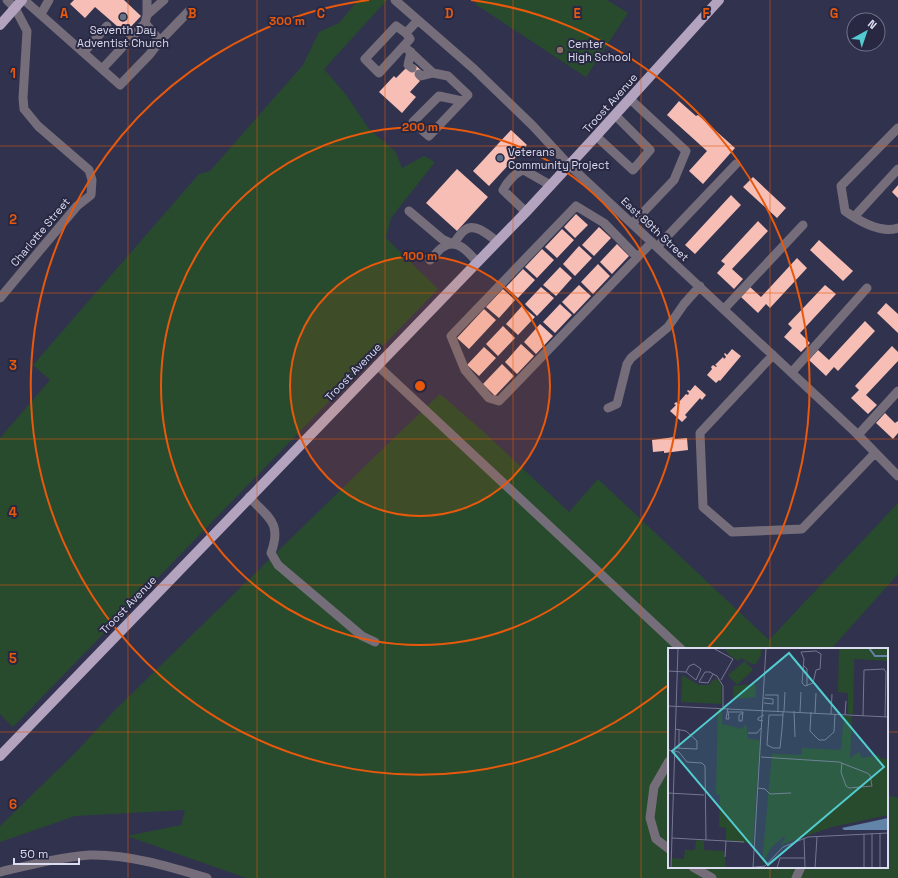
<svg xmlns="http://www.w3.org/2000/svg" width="898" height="878" font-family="'Space Grotesk',sans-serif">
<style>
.green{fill:#284b2d}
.building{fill:#f6beb4}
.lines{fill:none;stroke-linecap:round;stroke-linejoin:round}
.minor{stroke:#756d7a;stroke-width:9}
.major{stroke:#b3a3be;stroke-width:10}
.grid{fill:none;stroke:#e8590c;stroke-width:1;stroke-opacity:0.55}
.ring{fill:none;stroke:#e8590c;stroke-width:2}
.worship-dot{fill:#6b7280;stroke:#282843;stroke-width:1.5}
.education-dot{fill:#8d6e63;stroke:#282843;stroke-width:1.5}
.service-dot{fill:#5c6f8a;stroke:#282843;stroke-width:1.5}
.labels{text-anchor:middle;stroke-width:4;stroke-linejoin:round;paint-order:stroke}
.poi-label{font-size:11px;fill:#dcddf0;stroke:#282843;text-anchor:start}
.street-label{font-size:11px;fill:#dcddf0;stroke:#282843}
.inset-river{fill:none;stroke:#6284a8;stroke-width:2}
.inset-road{fill:none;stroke:#75768f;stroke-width:1}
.view{fill:#52ccd0;fill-opacity:0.15;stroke:#52ccd0;stroke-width:2}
.inset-edge{fill:none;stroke:#dcddf0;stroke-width:2}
.grid-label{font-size:13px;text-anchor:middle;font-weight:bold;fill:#e8590c;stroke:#282843;stroke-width:4;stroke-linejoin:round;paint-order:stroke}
.centre{fill:#e8590c;stroke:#282843;stroke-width:2}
.ring-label{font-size:12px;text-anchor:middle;font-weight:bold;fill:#e8590c;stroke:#282843;stroke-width:4;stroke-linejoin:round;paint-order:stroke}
</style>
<rect width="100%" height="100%" fill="#31324e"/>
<path class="green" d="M358,0H387L324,69L347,96L369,129L395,151L402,168L424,156L435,162L391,218L386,238L438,289L13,727L0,714V438L50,380L33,365L199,174L210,171L303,65L319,32L339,23Z
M478,0H607L628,13L586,77L475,4Z
M440,394L485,433L569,512L598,479L769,640L898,503V574L831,649H669V867H887V795L898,798V878H246L127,836L181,825L185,810L75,816L0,842V826L74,754L116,709L399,433Z"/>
<path class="building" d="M74,0H124L141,16L125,33L95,7L85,18L70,4Z
M415,65L422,71L416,77L420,81L410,92L416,97L402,113L379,92L394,76L396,78L406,68Z
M679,101L696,116L698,115L735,148L703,184L689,171L707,151L667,115Z
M511,130L527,145L489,186L473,171Z
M457,169L488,197L457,231L426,203Z
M753,177L786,208L777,218L743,187Z
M898,185V198L892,192Z
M731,195L741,205L695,254L685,245Z
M576,214L588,225L575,238L564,227Z
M758,221L768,231L732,269L743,279L734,289L717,273L725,264L721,261Z
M599,227L611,238L594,256L582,245Z
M562,229L574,240L557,258L545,247Z
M819,240L853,271L843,281L810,250Z
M617,244L629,256L612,274L600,262Z
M579,246L592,258L575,276L563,264Z
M542,249L554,260L537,278L525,267Z
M797,258L807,268L770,308L766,304L758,313L741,297L750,287L761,297Z
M598,264L610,276L593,294L581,282Z
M560,267L572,278L556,296L543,285Z
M523,269L535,280L518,298L506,287Z
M579,285L591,296L574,314L562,302Z
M825,285L836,294L800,333L810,343L801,352L784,337L792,328L788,324Z
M541,287L554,298L537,316L525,304Z
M503,289L515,300L499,318L486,307Z
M886,303L898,314V333L877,313Z
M560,304L572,315L555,333L543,322Z
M522,306L535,317L518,335L506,324Z
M484,309L496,320L469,349L457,338Z
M865,321L875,331L838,371L834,367L826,376L809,360L818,350L829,360Z
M540,324L553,336L536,354L524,342Z
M503,326L515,338L498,356L486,344Z
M521,344L534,356L517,374L505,362Z
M892,346L898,352V361L866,395L877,405L868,414L851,398L859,390L855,386Z
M484,347L496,358L479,376L467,365Z
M732,349L741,356L720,381L719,380L716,383L707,375L712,369L711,367L713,365L716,367L717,366L715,365L723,357L724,359L726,357L724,354L725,353L727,355Z
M502,364L514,376L495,396L483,384Z
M695,385L706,395L702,400L700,398L685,415L687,417L682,422L670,411L676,405L674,404L676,402L679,404L680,403L679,402L686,394L688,395L689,393L687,391L688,390L690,391Z
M885,413L895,423L898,421V433L893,439L876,423Z
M675,437V439L687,438L688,450L664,453V451L653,452L652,440Z"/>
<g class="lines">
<path class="minor" d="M24,0L120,85L150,54L160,41L145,23L147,15V0
M395,0L474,69L533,126L569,165L855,432L898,476
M41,14L49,0
M147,15L164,0
M406,33L410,39L379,73L365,59L396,26L406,33L418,20
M160,41L189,11
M404,46L433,73L448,76L468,95L429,136L413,122L439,96L462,101
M84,52L107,26
M411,52L408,65L412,68
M102,69L145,23
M419,74L421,76L433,73
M630,99L686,151L674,180L632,224
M898,128L841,186L845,211C859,221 880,234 898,228
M596,136L633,170L650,150L615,115
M409,211L442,239L453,244C457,240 460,233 465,230C475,222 489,236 497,241
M526,212L503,190C507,182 516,172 524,170L550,185
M854,217L898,169
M657,247L736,164
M637,257L604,223L576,206L451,336L465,370L489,398L499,401C550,348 601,295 652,242
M430,260C434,256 438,250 443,247C457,237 469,253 477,262
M0,298L77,206L91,195L92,180L89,170L38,126L24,109L23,98L27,31L15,8L7,0
M724,309L803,225
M773,355L700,433L703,507L732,532L802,529L875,453
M377,365L681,649
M792,372L867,288
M608,408L617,404L627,364L631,358L668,327L684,304L700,286
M858,435L898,391
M249,497C269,518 282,523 271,553L278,565L362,636L375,642
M669,761L654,787L650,818L656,839L669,849
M693,867L712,878
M0,872C30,865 60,857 90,855C129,854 171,867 207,878
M796,878L801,867"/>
<path class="major" d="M0,25L22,0
M0,756L526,212L596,136L719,0"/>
</g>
<path class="grid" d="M128,0V878M257,0V878M385,0V878M513,0V878M641,0V878M770,0V649M0,146H898M0,293H898M0,439H898M0,585H898M0,732H669M887,732H898M770,867V878"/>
<circle cx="420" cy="386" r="130" fill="#e8590c" fill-opacity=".12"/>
<g class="ring">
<circle cx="420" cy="386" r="130"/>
<circle cx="420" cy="386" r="259"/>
<path d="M667 686A389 389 0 1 1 369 0M471 0A389 389 0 0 1 707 649"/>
</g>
<circle class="worship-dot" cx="123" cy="17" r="4"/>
<circle class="education-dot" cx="560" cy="50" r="4"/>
<circle class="service-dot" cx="500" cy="158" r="4"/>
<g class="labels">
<g class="poi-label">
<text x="123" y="34" text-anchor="middle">Seventh Day<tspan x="123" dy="13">Adventist Church</tspan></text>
<text x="568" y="48">Center<tspan x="568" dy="13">High School</tspan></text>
<text x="508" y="156">Veterans<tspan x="508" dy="13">Community Project</tspan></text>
</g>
<g class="street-label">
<text transform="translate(610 103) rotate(-48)" y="4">Troost Avenue</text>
<text transform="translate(655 229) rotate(43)" y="4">East 89th Street</text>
<text transform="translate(40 232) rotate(-50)" y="4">Charlotte Street</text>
<text transform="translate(353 372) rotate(-46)" y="4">Troost Avenue</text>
<text transform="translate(128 605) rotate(-46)" y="4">Troost Avenue</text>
</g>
</g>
<g transform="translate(668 648)">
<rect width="220" height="220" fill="#31324e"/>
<path d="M56,0H93V7L88,16H84L73,10L71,13L67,11L60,6ZM171,0H220V13L186,11L185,66H180V45L170,44ZM77,13L85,22L69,37L60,27ZM14,27L31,37H41L45,32L50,31L53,37V56L13,54ZM87,36L88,49L66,51L65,38ZM50,60H54V76L74,81L78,76L80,91L92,92L85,196L58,192V180L51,179L52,147L48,146ZM176,68H184L182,110L191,104L194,110L211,107L212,110L220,111V167L164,179L112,197L117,190L116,188L103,200L94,216L104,106L133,107L134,100L173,102ZM28,192L36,193V202L56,203L58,220H4V210L16,211L17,202H27Z" fill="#284b2d"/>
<path d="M220,170V182H176L174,180Z" fill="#6284a8"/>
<path class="inset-river" d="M201,0L207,8H220"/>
<path class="inset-road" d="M45,0L65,11L53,32M148,3L153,6L152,21L148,22L145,35L137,38L134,35L136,11L133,4ZM136,18L139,21V38M0,23L18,24L28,32L33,21L26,16L21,18L18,24M45,26L40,35L31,34L37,24H42L45,26L49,28L55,38V59M97,47H110V63M96,55L105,56V51L96,50M0,58L220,69M60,63L61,71H58L60,60M116,63L117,44M126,63L127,89M61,64H75L74,73H71V67L75,65M132,64L133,44M143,64L142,83L151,92H157L166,84L167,66M147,65L148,45M163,66L164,46M115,67H101L99,97L105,100H112L114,81L115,67V63M177,67L178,53M195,68L196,22L216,21L218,24L217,69M95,73L90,72V70L96,67M80,85H89L93,80M7,100L29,101V93L18,83L7,81M11,100V81M0,102L11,104L19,114L34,115L37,118L38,192M93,109L171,114L199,125L202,127L204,138L181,140L178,138L173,124L174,115M90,140L97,141L102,146L123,145M0,145L36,147M196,186V220M4,190L76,194M136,190L137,220M57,209L58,193M3,220L10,0M78,220L97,218L115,199L140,189L220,185M85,220L98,0M109,220L112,210H137M147,220L149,189M204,220V185M212,220V185"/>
<path class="view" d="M121,5L216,119L100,217L4,103Z"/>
<rect width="220" height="220" class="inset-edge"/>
</g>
<g class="grid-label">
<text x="64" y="18">A</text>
<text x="192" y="18">B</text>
<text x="321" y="18">C</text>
<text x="449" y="18">D</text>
<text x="577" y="18">E</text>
<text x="706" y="18">F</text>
<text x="834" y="18">G</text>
<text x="13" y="78">1</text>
<text x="13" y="224">2</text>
<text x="13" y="370">3</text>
<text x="13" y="517">4</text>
<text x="13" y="663">5</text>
<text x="13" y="809">6</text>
</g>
<circle cx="420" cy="386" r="6" class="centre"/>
<g class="ring-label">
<text x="287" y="25">300 m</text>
<text x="420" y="131">200 m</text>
<text x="420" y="260">100 m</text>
</g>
<g transform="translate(866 32) rotate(40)"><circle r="19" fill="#282843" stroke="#707088"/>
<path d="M0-3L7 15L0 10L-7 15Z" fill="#52ccd0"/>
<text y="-6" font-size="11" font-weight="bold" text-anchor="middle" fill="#dcddf0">N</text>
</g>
<path d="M14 858v6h65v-6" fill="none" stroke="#dcddf0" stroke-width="2"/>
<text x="20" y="858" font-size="12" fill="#dcddf0" stroke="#282843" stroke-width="3" paint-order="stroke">50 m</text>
</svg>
